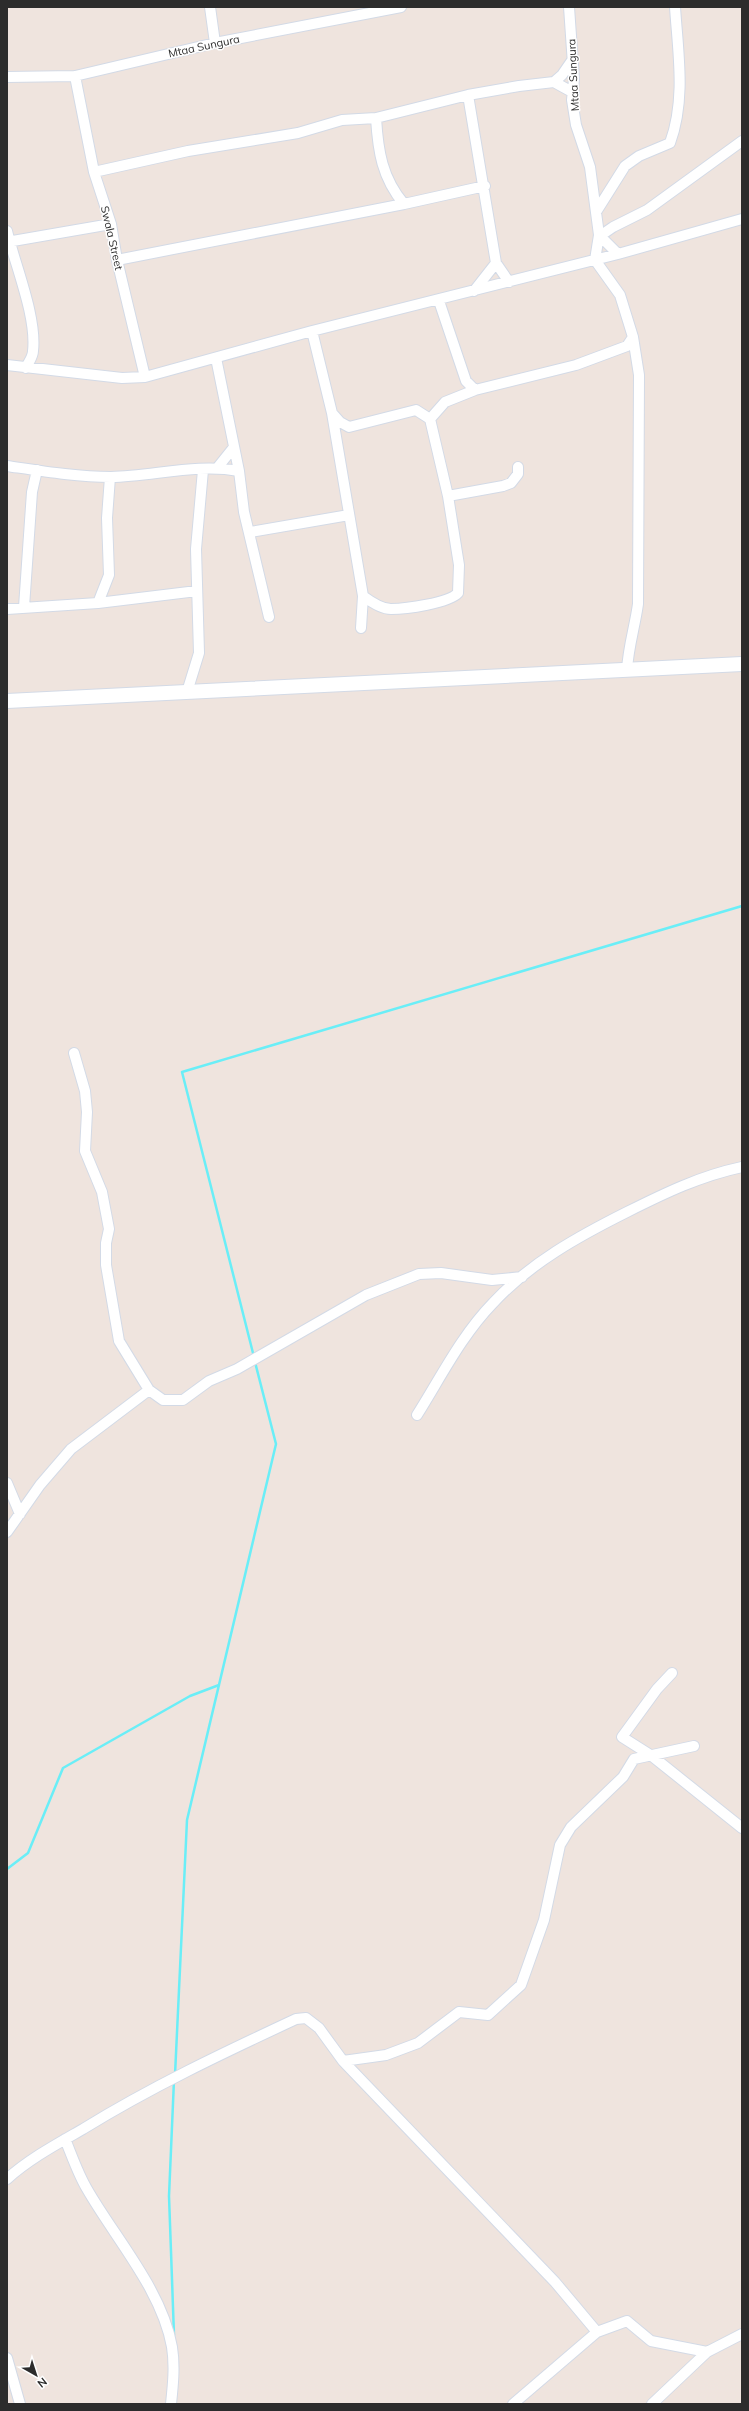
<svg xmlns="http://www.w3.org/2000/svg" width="749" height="2411" font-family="Mulish,sans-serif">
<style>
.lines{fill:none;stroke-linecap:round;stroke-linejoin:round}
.stream{stroke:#6aeef7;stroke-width:2.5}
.street-casing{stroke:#d3dae6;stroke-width:12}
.secondary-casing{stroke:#d3dae6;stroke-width:16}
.street{stroke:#fff;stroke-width:10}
.secondary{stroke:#fff;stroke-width:14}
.labels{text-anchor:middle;stroke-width:3;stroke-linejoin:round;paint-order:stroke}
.street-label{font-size:11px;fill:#2c2c2c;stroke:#fff}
</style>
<rect width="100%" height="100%" fill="#efe4de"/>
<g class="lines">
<path class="stream" d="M254,1357L182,1072L742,906
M7,1869L28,1853L63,1768L190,1696L219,1685
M175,2075L187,1820L276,1444L255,1362
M174,2335L169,2196L174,2080"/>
<g class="street-casing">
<path id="street" d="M210,7L215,43
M569,7L574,79L572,100L576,125L590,167L599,235L595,260L620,295L633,337L639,375L638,604C635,626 628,648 627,670
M75,76L94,172L111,224L117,260L145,377
M7,77L75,76L215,43L401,7
M554,82L562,75L573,59
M468,95L496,263L509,282
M376,118C378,151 382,178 404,204
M94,172L188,151L298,133L342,120L376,118L468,95L519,86L554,82L574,93
M596,212L625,166L639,156L670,143C686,99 678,53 675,7
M7,231C15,265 37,317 33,351C33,357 28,363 26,368
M599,235L618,254
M600,236L613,227L647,210L742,141
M7,242L111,224
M117,260L404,204L485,186
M474,291L496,263
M439,301L466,381L475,390L576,365L627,346L633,337
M312,331L332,413L340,422L349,427L416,410L430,419L448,496L459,565L458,593C449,603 406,609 391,609C381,609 371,602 363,596
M216,358L239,471L244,512L269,617
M7,365L122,378L145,377L312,331L618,254L742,219
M332,413L363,596L361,628
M430,419L445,402L475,390
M7,466C41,471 77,477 111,477C154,476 198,463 239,471
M218,467L234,447
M448,496L503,486L511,483L518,474V467
M250,532L349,515
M98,603L109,575L107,518L110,477
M24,607L32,492L37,470
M7,609L98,603L197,591
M187,692L199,653L196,549L203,470
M149,1390L163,1400H183L209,1381L237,1369L366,1295L419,1274L441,1273L492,1280L522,1277
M417,1415C441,1377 461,1336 493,1303C530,1263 579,1236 627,1212C665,1193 700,1176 742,1167
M7,1483L20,1514
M7,1532L40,1485L71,1449L149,1390L119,1341L106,1265V1243L109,1229L102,1192L85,1151L87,1112L85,1091L74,1053
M672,1673L657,1689L622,1737L652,1756L742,1828
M343,2061L386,2055L418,2043L459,2012L488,2015L521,1985L544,1920L560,1845L571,1827L623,1777L634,1759L694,1746
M65,2139C72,2156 78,2174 87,2189C115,2238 162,2290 172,2347C175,2366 173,2385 171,2404
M7,2179C29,2159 57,2144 83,2129C151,2087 223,2053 296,2019L306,2018L319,2028L343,2061L555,2282L597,2332
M7,2358L20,2404
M513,2404L597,2332L627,2321L651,2341L707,2352
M652,2404L707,2352L742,2334"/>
</g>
<g class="secondary-casing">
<path id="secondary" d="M7,701L742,664"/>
</g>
<use href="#street" class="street"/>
<use href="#secondary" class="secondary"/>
</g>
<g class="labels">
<g class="street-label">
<text transform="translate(204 46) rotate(-12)" y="4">Mtaa Sungura</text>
<text transform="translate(573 75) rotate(-93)" y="4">Mtaa Sungura</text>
<text transform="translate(112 238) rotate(77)" y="4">Swala Street</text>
</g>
</g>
<rect width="749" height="2411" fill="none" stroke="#2c2c2c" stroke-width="16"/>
<g transform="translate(36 2375) rotate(141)" stroke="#ffffff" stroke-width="3" paint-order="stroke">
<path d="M0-3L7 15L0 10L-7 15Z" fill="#2c2c2c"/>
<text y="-6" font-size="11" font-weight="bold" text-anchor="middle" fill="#2c2c2c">N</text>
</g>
</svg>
